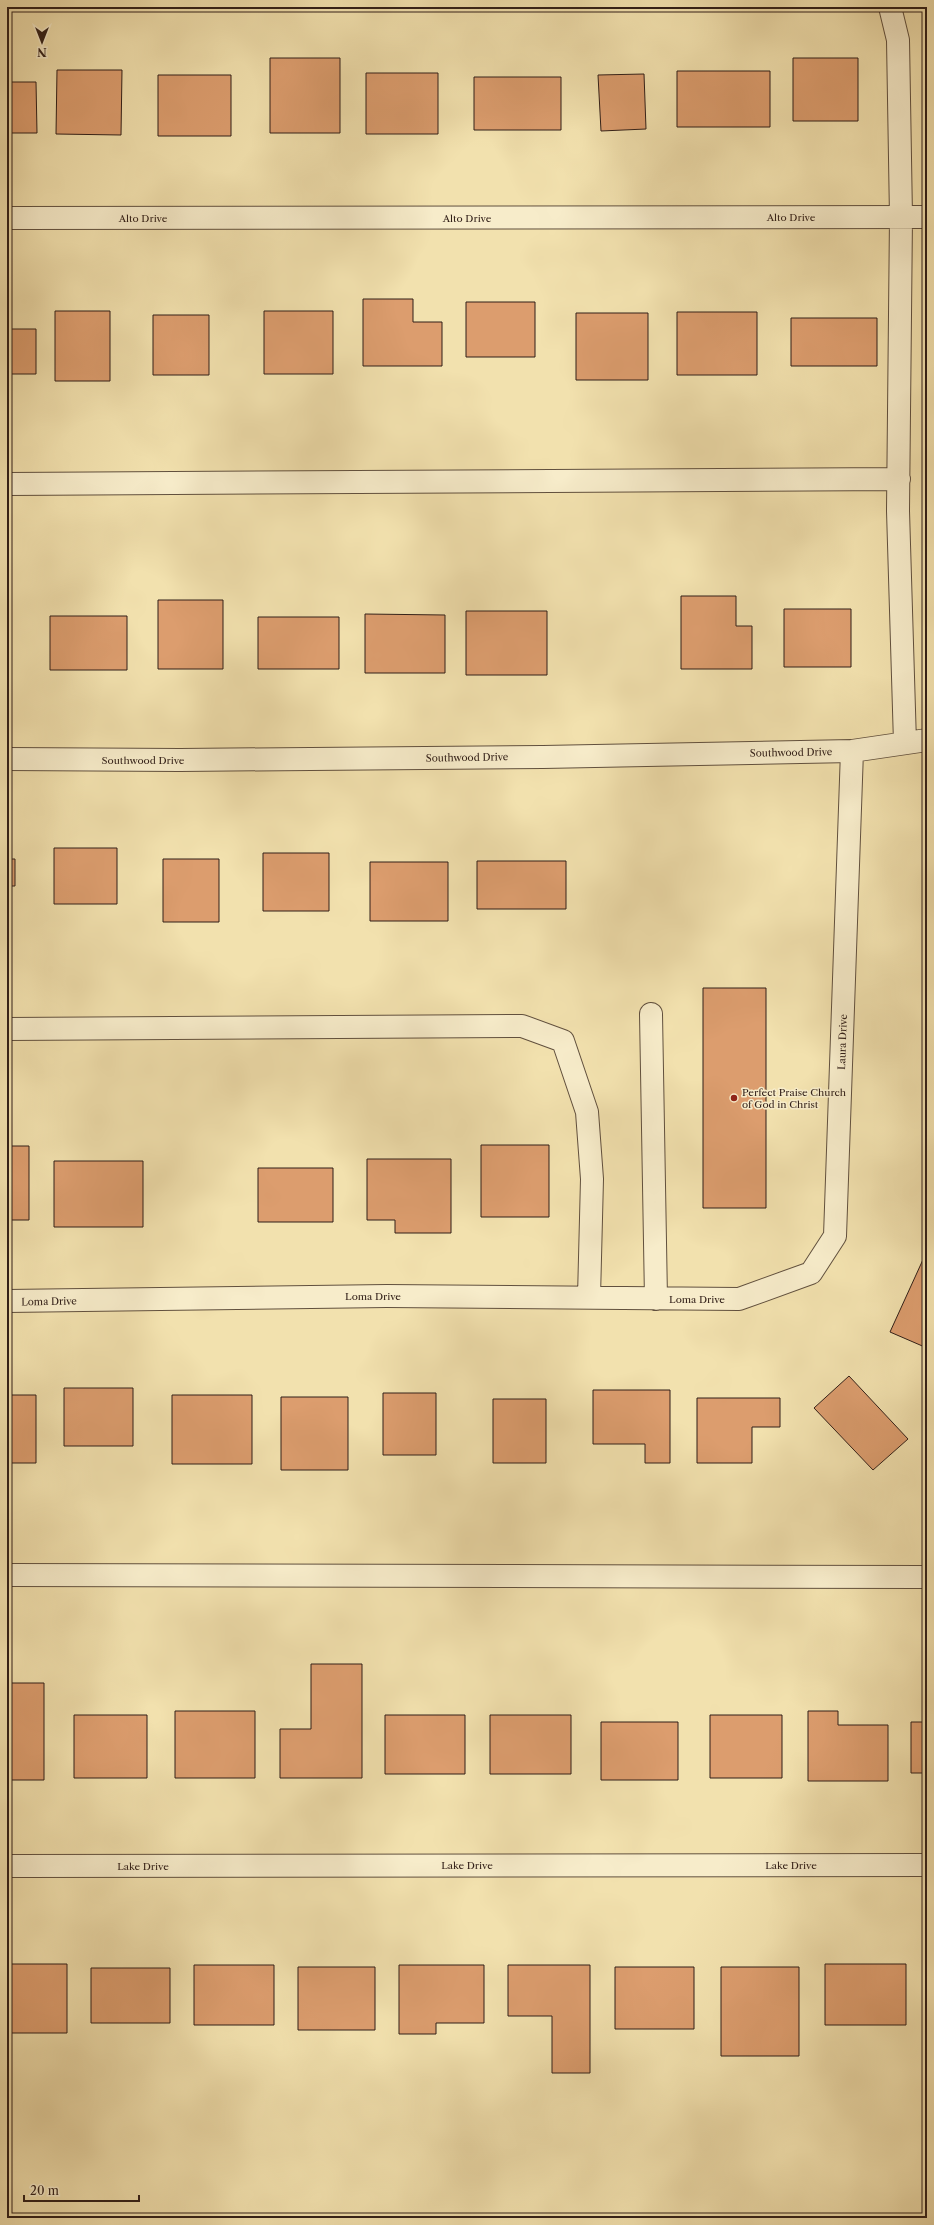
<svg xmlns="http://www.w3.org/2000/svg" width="934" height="2225" font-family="'Libre Caslon Text',serif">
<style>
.building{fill:#dc9d6e;stroke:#311f18}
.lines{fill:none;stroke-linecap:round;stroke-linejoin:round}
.minor-casing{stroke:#61503e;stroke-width:24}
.minor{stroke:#f7ecca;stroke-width:22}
.poi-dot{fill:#8f2418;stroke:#f7ecca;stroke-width:1.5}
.labels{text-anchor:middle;stroke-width:3;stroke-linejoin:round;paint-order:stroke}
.street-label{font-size:10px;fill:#311f18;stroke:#f7ecca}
.poi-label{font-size:10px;fill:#311f18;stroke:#f7ecca;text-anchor:start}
</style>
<rect width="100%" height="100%" fill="#f2e1ae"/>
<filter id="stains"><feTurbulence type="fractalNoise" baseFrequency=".005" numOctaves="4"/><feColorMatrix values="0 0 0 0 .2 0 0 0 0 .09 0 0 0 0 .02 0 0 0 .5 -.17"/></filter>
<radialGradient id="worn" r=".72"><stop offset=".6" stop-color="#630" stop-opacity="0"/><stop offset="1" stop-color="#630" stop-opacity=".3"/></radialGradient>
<path class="building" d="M270,58H340V133H270Z
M793,58H858V121H793Z
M57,70H122L121,135L56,134Z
M677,71H770V127H677Z
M366,73H438V134H366Z
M644,74L646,129L601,131L598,75Z
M158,75H231V136H158Z
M474,77H561V130H474Z
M7,82H36L37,133H7Z
M363,299H413V322H442V366H363Z
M7,301L8,329H36V374H7Z
M466,302H535V357H466Z
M55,311H110V381H55Z
M264,311H333V374H264Z
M677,312H757V375H677Z
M576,313H648V380H576Z
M153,315H209V375H153Z
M791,318H877V366H791Z
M681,596H736V626H752V669H681Z
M158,600H223V669H158Z
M784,609H851V667H784Z
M466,611H547V675H466Z
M365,614L445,615V673H365Z
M50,616H127V670H50Z
M258,617H339V669H258Z
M54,848H117V904H54Z
M263,853H329V911H263Z
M7,859H15V886H7Z
M163,859H219V922H163Z
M477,861H566V909H477Z
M370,862H448V921H370Z
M703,988H766V1208H703Z
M481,1145H549V1217H481Z
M7,1146H29V1220H7Z
M367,1159H451V1233H395V1220H367Z
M54,1161H143V1227H54Z
M258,1168H333V1222H258Z
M926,1253H927V1348L890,1332Z
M849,1376L908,1439L873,1470L814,1408Z
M64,1388H133V1446H64Z
M593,1390H670V1463H645V1444H593Z
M383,1393H436V1455H383Z
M7,1395H36V1463H7Z
M172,1395H252V1464H172Z
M281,1397H348V1470H281Z
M697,1398H780V1427H752V1463H697Z
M493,1399H546V1463H493Z
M311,1664H362V1778H280V1729H311Z
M10,1683H44V1780H7V1721H10Z
M175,1711H255V1778H175Z
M808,1711H838V1725H888V1781H808Z
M74,1715H147V1778H74Z
M385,1715H465V1774H385Z
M490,1715H571V1774H490Z
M710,1715H782V1778H710Z
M601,1722H678V1780H601Z
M911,1722H927V1773H911Z
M7,1964H67V2033H7Z
M825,1964H906V2025H825Z
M194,1965H274V2025H194Z
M399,1965H484V2023H436V2034H399Z
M508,1965H590V2073H552V2016H508Z
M298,1967H375V2030H298Z
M615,1967H694V2029H615Z
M721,1967H799V2056H721Z
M91,1968H170V2023H91Z"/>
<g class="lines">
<g class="minor-casing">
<path id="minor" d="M890,7L898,40L901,217L898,511L905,743
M7,218L927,217
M7,484L899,479
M7,759L180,760L543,757L852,751L927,740
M651,1014L656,1299
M7,1029L522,1026L563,1041L587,1112L592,1179L589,1297
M7,1301L387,1296L739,1299L811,1273L835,1236L852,751
M7,1575L927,1577
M7,1866L927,1865"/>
</g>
<use href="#minor" class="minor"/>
</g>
<circle class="poi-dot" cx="734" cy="1098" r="4"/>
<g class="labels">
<g class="street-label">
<text x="791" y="221">Alto Drive</text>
<text x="143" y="222">Alto Drive</text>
<text x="467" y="222">Alto Drive</text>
<text transform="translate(791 752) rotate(-1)" y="4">Southwood Drive</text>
<text transform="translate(467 757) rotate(-1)" y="4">Southwood Drive</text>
<text x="143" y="764">Southwood Drive</text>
<text transform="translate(842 1042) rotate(-88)" y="4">Laura Drive</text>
<text x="373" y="1300">Loma Drive</text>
<text x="697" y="1303">Loma Drive</text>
<text transform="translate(49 1301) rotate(-1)" y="4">Loma Drive</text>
<text x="467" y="1869">Lake Drive</text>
<text x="791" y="1869">Lake Drive</text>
<text x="143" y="1870">Lake Drive</text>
</g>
<g class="poi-label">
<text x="742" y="1096">Perfect Praise Church<tspan x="742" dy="12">of God in Christ</tspan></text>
</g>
</g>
<rect width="934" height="2225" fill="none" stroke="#f2e1ae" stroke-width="24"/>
<rect x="8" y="8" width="918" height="2209" fill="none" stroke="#311f18" stroke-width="2"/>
<rect x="12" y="12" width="910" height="2201" fill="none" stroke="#311f18"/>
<g transform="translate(42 42) rotate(180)" stroke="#f7ecca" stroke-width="3" paint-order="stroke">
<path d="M0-3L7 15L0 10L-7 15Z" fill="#311f18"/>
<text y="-6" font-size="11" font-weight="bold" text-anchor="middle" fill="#311f18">N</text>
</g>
<path d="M24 2195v6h115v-6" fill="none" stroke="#311f18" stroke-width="2"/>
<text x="30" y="2195" font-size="12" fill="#311f18" stroke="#f7ecca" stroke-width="3" paint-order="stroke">20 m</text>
<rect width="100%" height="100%" filter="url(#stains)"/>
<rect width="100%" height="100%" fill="url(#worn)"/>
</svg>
